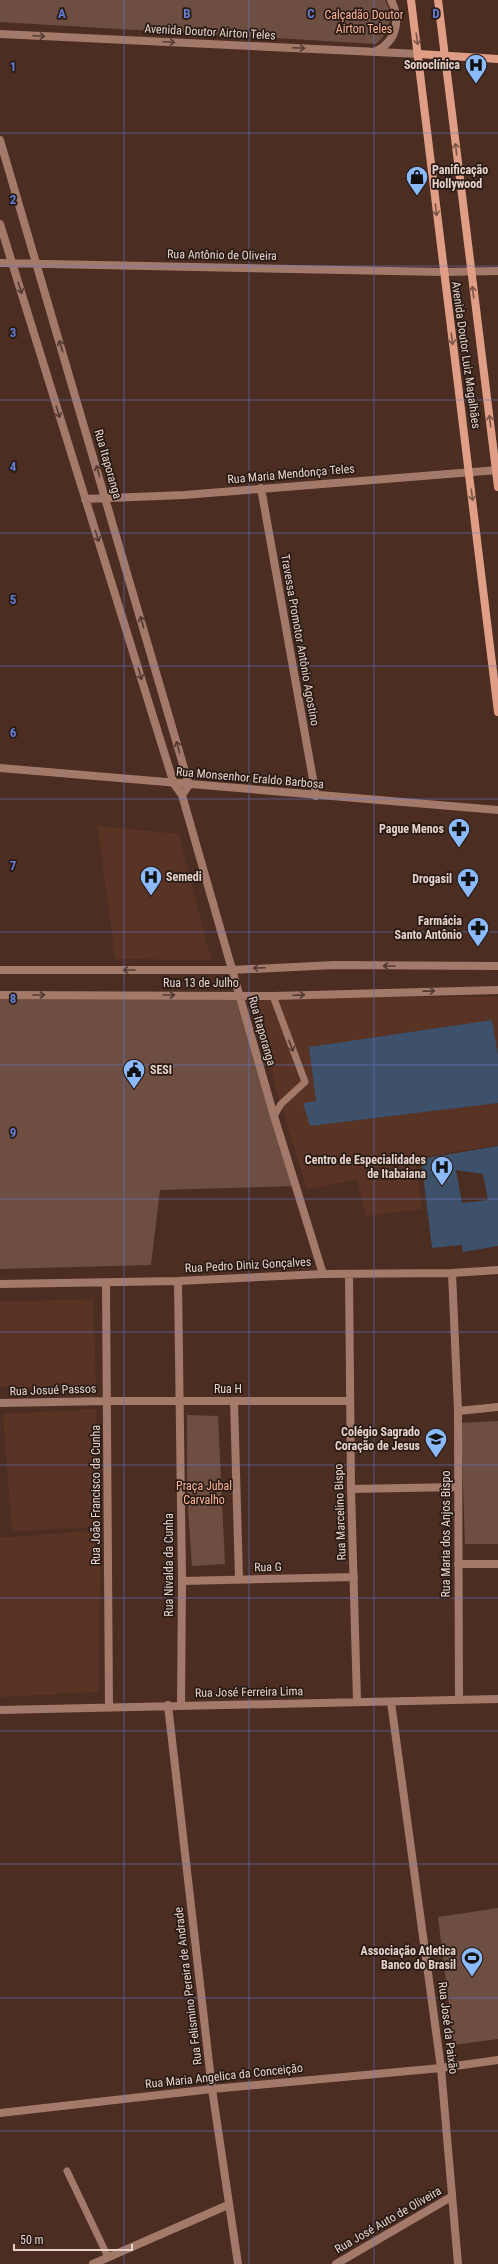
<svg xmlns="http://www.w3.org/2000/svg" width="498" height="2264" font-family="'Roboto Condensed',sans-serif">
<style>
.built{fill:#593425}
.green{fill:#6f4e42}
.building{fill:#3e516b;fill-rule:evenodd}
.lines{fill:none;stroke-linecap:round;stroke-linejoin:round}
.lane{stroke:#a3796a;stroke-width:7}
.street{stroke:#a3796a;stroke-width:8}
.secondary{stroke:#e09e86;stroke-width:8}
.oneway{stroke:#533b32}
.oneway2{stroke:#7b5547}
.grid{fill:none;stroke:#647dd4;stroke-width:1;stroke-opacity:0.55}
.labels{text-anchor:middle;stroke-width:3.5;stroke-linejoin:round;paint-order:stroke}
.park-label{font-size:12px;fill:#ffb397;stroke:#281a14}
.street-label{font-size:12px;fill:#e7d3cc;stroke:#281a14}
.poi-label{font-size:12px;font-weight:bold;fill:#e7d3cc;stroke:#281a14;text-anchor:end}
.grid-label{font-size:13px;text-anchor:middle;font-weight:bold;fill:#647dd4;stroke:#281a14;stroke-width:3.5;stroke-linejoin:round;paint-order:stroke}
</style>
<rect width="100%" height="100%" fill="#4c2d22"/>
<path class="built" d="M98,826L179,834L211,960L115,959Z
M248,996L498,997V1055L492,1020L309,1047L316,1101L303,1103L310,1126L498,1103V1145L415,1158L422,1209L366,1216L357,1180L307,1189Z
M93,1299L96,1387H0V1302Z
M96,1409L97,1527L12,1531L3,1414Z
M101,1530L98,1692L0,1697V1538Z"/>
<path class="green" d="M0,0H385C395,17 389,32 376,44L0,22Z
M0,995H239L296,1186L160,1190L151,1265L0,1269Z
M187,1415L218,1416L225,1564L192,1566L187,1495Z
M498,1421V1544H465L461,1423Z
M498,1908V2039L454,2045L438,1917Z"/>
<path class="building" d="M492,1020L498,1055V1103L310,1126L303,1103L316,1101L309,1047Z
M498,1146V1246L463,1252L462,1245L432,1248L421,1159ZM456,1170L483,1174L488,1200L462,1203Z"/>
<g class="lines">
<path class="lane" d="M273,996L305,1082L281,1104L274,1116
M67,2171L108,2257"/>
<path class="street" d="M0,34L419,54
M376,51C397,41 401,20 391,0
M0,140L189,785L182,795
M0,224L174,784L182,795L274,1116L323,1274
M0,263L443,272L498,271
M261,488L316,796
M85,499L184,495L498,470
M0,768L498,810
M0,970H231L335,965L498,966
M0,995L273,996L498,990
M452,1273L458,1411L459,1700
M349,1274L351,1489L357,1701
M178,1281L182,1581L181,1705
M106,1283L109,1708
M0,1284L178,1281L323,1274L452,1273L498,1270
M234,1401L239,1579
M0,1403L107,1401H349
M458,1411L498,1407
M351,1489L458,1487
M458,1564H498
M182,1581L354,1577
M391,1702L441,2068L458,2264
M168,1705L212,2089L238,2264
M0,1710L498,1699
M0,2113L212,2089L441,2068L498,2060
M93,2264L228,2205
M336,2264L451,2197"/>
<path class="secondary" d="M411,0L498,712
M438,0L498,487
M419,54L498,59"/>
</g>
<defs><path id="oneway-shaft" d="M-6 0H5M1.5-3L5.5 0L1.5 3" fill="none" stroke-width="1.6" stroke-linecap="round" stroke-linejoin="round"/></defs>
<g class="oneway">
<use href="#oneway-shaft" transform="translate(39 36) rotate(3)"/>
<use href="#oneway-shaft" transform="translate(169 42) rotate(3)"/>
<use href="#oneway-shaft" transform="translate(299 48) rotate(3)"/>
<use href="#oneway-shaft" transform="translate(20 288) rotate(72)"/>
<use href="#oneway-shaft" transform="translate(61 346) rotate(-106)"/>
<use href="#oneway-shaft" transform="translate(58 412) rotate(73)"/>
<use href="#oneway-shaft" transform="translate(98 471) rotate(-106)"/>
<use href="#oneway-shaft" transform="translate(97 536) rotate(73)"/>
<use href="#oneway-shaft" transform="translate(142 622) rotate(-106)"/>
<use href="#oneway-shaft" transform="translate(140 674) rotate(73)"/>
<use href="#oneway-shaft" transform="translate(178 747) rotate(-106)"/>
<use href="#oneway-shaft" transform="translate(389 966) rotate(-180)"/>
<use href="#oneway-shaft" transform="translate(259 968) rotate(178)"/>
<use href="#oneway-shaft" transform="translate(129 970) rotate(180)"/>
<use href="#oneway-shaft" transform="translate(429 991) rotate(-1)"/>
<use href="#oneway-shaft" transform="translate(39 995)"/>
<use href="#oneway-shaft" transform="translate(169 995)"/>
<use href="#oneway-shaft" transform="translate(299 995) rotate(-2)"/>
<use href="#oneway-shaft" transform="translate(291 1046) rotate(70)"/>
</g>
<g class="oneway2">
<use href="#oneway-shaft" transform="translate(417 39) rotate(82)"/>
<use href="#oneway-shaft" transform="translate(456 149) rotate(-97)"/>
<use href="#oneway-shaft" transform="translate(436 210) rotate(84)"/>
<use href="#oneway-shaft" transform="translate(473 292) rotate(-97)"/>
<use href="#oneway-shaft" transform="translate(452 339) rotate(82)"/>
<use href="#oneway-shaft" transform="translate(490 421) rotate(-97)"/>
<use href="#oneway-shaft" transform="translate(472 495) rotate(83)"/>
</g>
<path class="grid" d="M124,0V2264M249,0V2264M374,0V2264M0,133H498M0,266H498M0,400H498M0,533H498M0,666H498M0,799H498M0,932H498M0,1065H498M0,1199H498M0,1332H498M0,1465H498M0,1598H498M0,1731H498M0,1864H498M0,1998H498M0,2131H498"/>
<defs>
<g id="hospital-pin" transform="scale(1.15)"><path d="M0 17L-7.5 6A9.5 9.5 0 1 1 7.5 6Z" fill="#8bbafc" stroke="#281a14"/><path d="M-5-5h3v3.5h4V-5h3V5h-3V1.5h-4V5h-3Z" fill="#111"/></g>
<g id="shop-pin" transform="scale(1.15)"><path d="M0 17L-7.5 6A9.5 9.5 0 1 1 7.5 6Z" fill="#8bbafc" stroke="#281a14"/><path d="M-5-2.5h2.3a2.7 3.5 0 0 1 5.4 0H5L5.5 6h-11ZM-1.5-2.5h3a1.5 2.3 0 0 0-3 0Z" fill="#111"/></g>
<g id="pharmacy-pin" transform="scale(1.15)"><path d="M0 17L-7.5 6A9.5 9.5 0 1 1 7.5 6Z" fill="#8bbafc" stroke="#281a14"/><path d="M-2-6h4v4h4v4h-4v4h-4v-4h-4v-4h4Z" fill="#111"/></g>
<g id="civic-pin" transform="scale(1.15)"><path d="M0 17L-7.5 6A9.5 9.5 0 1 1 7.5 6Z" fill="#8bbafc" stroke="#281a14"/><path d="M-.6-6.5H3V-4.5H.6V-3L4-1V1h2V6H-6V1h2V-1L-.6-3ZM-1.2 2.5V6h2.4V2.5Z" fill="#111"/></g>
<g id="school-pin" transform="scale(1.15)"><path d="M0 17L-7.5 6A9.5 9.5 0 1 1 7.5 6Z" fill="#8bbafc" stroke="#281a14"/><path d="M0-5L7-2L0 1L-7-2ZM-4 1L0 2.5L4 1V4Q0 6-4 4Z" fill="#111"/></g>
<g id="stadium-pin" transform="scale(1.15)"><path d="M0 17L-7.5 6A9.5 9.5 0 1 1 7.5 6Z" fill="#8bbafc" stroke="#281a14"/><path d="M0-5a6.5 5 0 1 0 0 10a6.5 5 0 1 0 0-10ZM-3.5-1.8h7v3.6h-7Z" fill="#111"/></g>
</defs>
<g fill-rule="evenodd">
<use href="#hospital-pin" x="476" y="65"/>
<use href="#shop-pin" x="417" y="177"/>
<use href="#pharmacy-pin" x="459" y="829"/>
<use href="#hospital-pin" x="151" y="877"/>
<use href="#pharmacy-pin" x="468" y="879"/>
<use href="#pharmacy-pin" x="478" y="928"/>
<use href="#civic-pin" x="134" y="1070"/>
<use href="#hospital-pin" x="442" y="1167"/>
<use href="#school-pin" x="436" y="1439"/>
<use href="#stadium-pin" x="472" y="1958"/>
</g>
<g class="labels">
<g class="park-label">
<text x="364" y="19">Calçadão Doutor<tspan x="364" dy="14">Airton Teles</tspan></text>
<text x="204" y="1490">Praça Jubal<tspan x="204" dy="14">Carvalho</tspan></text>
</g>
<g class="street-label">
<text transform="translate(210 32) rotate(3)" y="4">Avenida Doutor Airton Teles</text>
<text transform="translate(222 255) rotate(1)" y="4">Rua Antônio de Oliveira</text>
<text transform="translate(466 355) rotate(82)" y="4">Avenida Doutor Luiz Magalhães</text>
<text transform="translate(108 464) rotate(74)" y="4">Rua Itaporanga</text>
<text transform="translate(291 474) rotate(-5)" y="4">Rua Maria Mendonça Teles</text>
<text transform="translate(300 640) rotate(80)" y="4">Travessa Promotor Antônio Agostino</text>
<text transform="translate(250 778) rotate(5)" y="4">Rua Monsenhor Eraldo Barbosa</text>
<text x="201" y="987">Rua 13 de Julho</text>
<text transform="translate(262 1031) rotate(74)" y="4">Rua Itaporanga</text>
<text transform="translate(248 1265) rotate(-3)" y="4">Rua Pedro Diniz Gonçalves</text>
<text x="228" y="1393">Rua H</text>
<text transform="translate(53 1390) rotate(-2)" y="4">Rua Josué Passos</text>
<text transform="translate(96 1495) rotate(-90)" y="4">Rua João Francisco da Cunha</text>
<text transform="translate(340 1512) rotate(-92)" y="4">Rua Marcelino Bispo</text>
<text transform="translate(446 1534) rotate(-90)" y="4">Rua Maria dos Anjos Bispo</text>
<text transform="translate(169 1565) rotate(-90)" y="4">Rua Nivalda da Cunha</text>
<text transform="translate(268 1567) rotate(-1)" y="4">Rua G</text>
<text transform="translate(249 1692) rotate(-1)" y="4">Rua José Ferreira Lima</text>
<text transform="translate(188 1986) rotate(-97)" y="4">Rua Felismino Pereira de Andrade</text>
<text transform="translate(448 2028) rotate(83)" y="4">Rua José da Paixão</text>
<text transform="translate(224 2076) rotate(-6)" y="4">Rua Maria Angelica da Conceição</text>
<text transform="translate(388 2220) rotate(-30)" y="4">Rua José Auto de Oliveira</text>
</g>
<g class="poi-label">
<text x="460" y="69">Sonoclínica</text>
<text x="432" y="174" text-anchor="start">Panificação<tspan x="432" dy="14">Hollywood</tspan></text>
<text x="444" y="833">Pague Menos</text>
<text x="166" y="881" text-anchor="start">Semedi</text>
<text x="452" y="883">Drogasil</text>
<text x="462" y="925">Farmácia<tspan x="462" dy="14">Santo Antônio</tspan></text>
<text x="150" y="1074" text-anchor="start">SESI</text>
<text x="426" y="1164">Centro de Especialidades<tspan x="426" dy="14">de Itabaiana</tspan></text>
<text x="420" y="1436">Colégio Sagrado<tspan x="420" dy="14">Coração de Jesus</tspan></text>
<text x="456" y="1955">Associação Atletica<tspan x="456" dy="14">Banco do Brasil</tspan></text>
</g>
</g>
<g class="grid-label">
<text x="62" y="18">A</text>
<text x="187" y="18">B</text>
<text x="311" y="18">C</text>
<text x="436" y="18">D</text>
<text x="13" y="71">1</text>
<text x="13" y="204">2</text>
<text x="13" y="337">3</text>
<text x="13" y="471">4</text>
<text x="13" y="604">5</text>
<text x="13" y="737">6</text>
<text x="13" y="870">7</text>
<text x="13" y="1003">8</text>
<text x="13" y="1137">9</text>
</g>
<path d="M14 2244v6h118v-6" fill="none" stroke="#e7d3cc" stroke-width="2"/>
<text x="20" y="2244" font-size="12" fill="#e7d3cc" stroke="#281a14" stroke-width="3" paint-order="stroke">50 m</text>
</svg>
